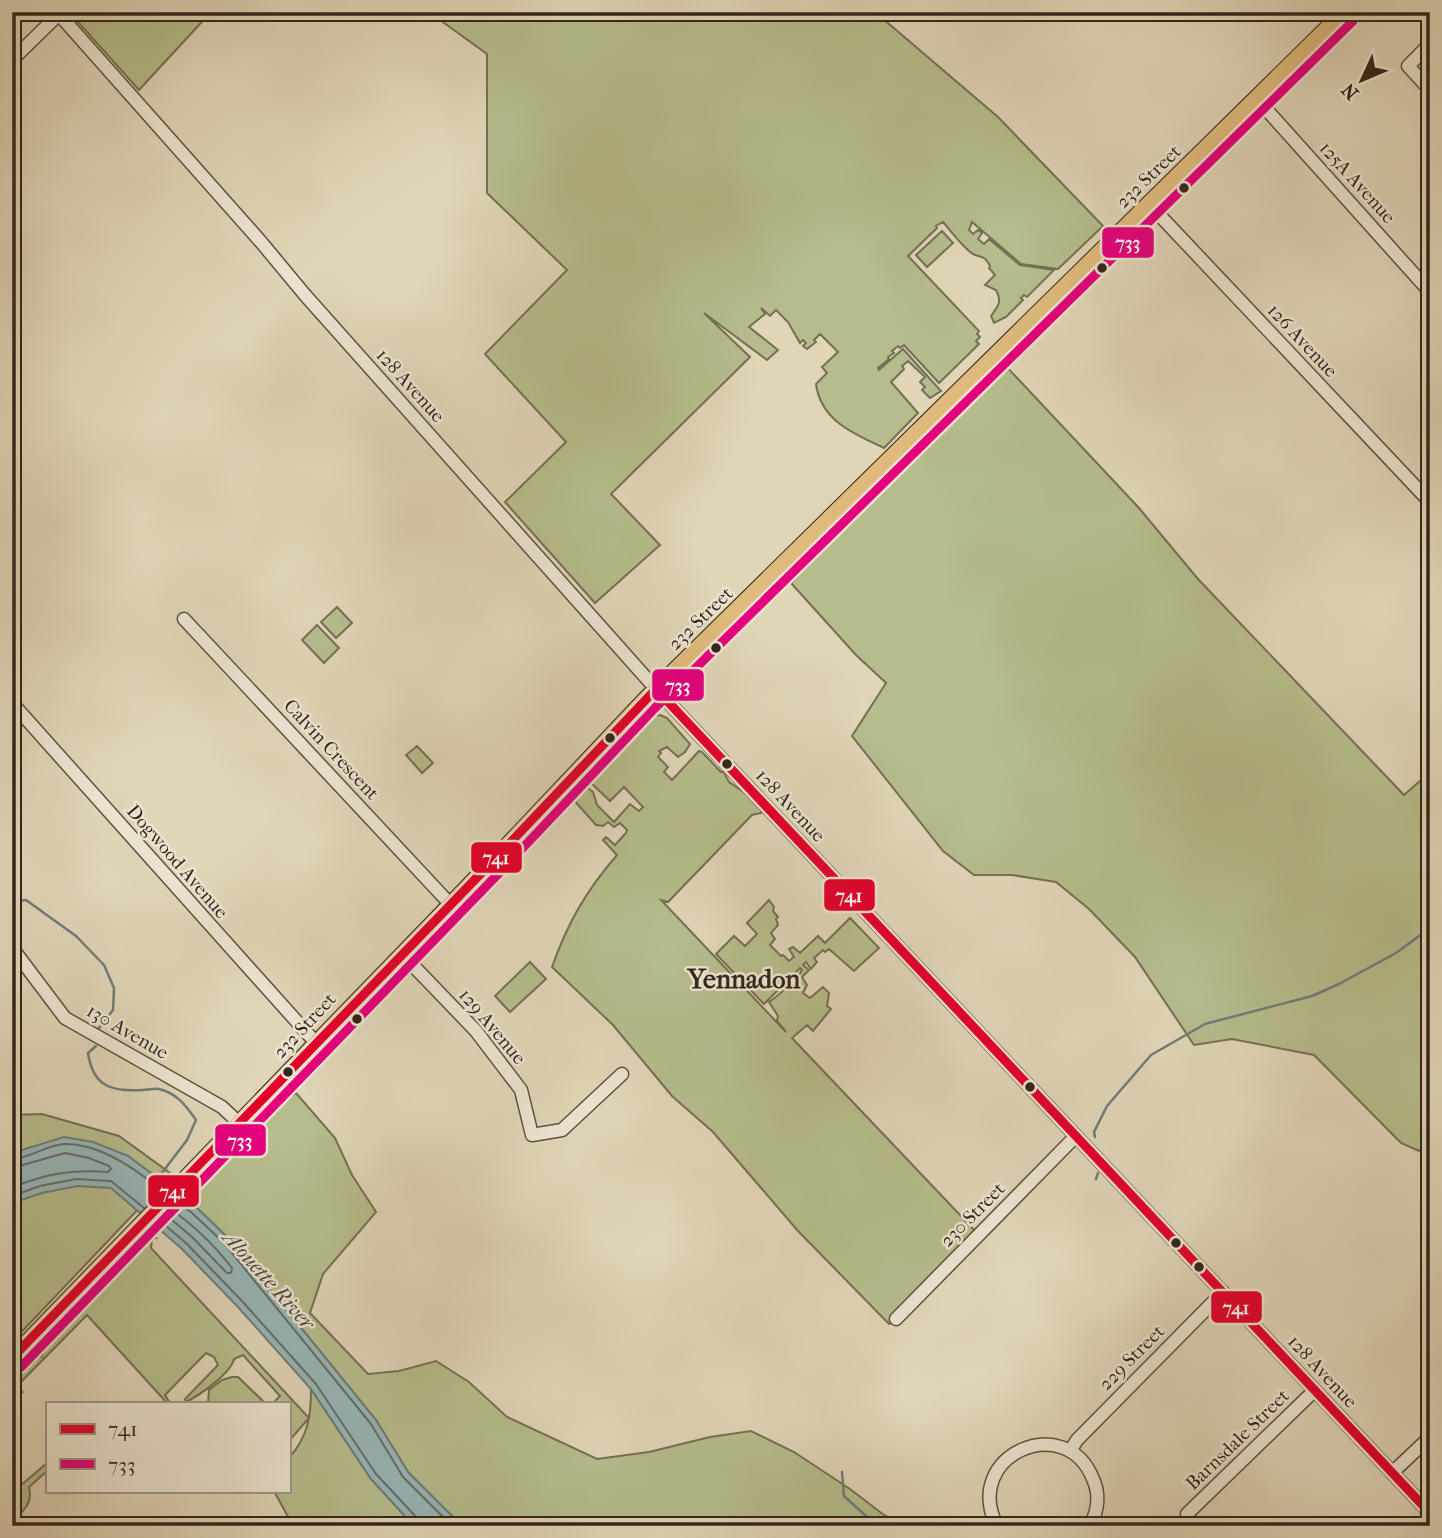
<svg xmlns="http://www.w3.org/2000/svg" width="1442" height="1538" font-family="'IM FELL French Canon',serif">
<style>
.green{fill:#b6bc8c;stroke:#747053;stroke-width:2}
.water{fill:#97b6b8;stroke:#6f7c79;stroke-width:2}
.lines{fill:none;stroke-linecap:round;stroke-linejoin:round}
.shore{stroke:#656e69;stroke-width:2}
.stream{stroke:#6f7c79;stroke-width:2.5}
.minor-casing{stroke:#5e5141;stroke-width:15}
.major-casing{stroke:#33251a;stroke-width:18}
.minor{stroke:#ebe4d0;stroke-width:12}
.major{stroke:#e0ba7c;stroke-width:16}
.bus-1-casing{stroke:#ebe4d0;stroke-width:14}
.bus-2-casing{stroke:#ebe4d0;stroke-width:14}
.bus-1{stroke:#e4002b;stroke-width:9}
.bus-2{stroke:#e5007d;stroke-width:9}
.bus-dot{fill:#33251a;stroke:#ebe4d0;stroke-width:2.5}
.labels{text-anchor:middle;stroke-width:5;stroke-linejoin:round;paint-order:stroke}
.street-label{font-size:19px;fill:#33251a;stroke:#ebe4d0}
.water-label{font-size:21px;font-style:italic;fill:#4c4942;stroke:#ebe4d0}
.district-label{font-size:26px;font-weight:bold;fill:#33251a;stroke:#ebe4d0}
.line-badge{stroke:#ebe4d0;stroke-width:2.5}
.badge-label{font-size:19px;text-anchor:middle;font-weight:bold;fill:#fff}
</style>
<rect width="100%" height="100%" fill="#e0d5b7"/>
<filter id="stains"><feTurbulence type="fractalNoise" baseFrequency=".00286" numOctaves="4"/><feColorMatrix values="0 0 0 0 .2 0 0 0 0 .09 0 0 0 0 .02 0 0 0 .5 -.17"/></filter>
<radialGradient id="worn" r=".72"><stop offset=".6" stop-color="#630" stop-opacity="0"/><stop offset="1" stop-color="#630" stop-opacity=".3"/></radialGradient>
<path class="green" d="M69,12H211L139,90Z
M429,12H875L998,117L1103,226L1058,269L1021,264L972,222L969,230L973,234L978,230L982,233L978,239L984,244L989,239L1020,265L1054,270L1027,297L1024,295L1021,298L1023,300L1006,317L994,323L991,316C999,305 1002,302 996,290L985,285L995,275L989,268L990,266C985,255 981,258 973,254C962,247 952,232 943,222L936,226L937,228L908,256L979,331L977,334L980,337L976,341L979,344L939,383L904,345L900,348L898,346L892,351L894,353L888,357L889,359L878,368L879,370L903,349L941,391L930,398L922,390L925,387L920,382L925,377L908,361L902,366L904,369L891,382L918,413L884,448C854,434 821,421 816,384L827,373L822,367L838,352L820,334L814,340L816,342L807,349L803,346L806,343L803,340L800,343L788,322L776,310L770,316L761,308L765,314L749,327L778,350L767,360L704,313L750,357L611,494L660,545L595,603L505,502L566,442L485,354L567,270L487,193V54Z
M942,231L953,243L927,267L916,255Z
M1005,365L1139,508L1198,579L1404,795L1430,772V1137L1419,1151L1401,1143L1314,1055L1232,1039L1194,1045L1135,957L1089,909L1056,882L1012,875H974L943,851L852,736L886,683L856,655L791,583Z
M337,607L352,623L336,638L321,622Z
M317,625L339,648L324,663L302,640Z
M660,715L667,718L690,744L685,752L678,757L667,747L659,751L661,753L658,757L668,767L664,772L672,780L699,751L702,752L721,772L723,771L729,782L748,795L761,810V813L752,815L668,902L661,900L786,1032L777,1021L778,1016L769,1002C778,996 797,979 802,970L800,968L764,1004L716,954L734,936L745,946L757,934L747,923L769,900L774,907L773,911L778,917L776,919L778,925L771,933L775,939L770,945L781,956L783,955L789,961L794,957L789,949L793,947L800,953L818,936L825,943L850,918L879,948L854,971L829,949L825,952L823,950L814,958L817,962L811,969L806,962L803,965L809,970L802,977L807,985L803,993L810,998L823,987L829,993L827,1006L831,1009L813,1031L807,1025L792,1038L979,1235L896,1319L889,1324L798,1231L713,1132L672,1096L613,1025L552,967C568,922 586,891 617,855L603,840L606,837L615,845L626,833L627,830L620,823L614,827L608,822L603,826L596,825L572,798L585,786L593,792L597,805L614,822L630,804L639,811L643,807L624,787L610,801L588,780L622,747L643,722L650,716Z
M417,746L433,763L422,773L406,755Z
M530,962L546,979L510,1012L495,996Z
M296,1093L335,1138L352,1175L376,1212L323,1274L310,1313L368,1374L399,1371L436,1361L469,1382L507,1417L597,1459L649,1452L710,1437L751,1431L794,1452L850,1489L884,1515L905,1526H462L408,1472L376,1420L228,1238L195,1206L192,1191L245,1143L268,1111Z
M42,1114L119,1136L181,1181L172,1191L163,1183L12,1342V1115Z
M149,1234L156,1238L152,1239L151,1248L309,1418L289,1441V1403H273L280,1396L243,1355L234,1359C231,1373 200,1395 186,1402L185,1399L218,1365L214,1357L206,1353L165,1395L170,1403H167L87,1315L18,1385L23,1393L18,1388L15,1377L33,1358L41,1357L56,1332Z
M232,1377H238L265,1403H208L209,1390L222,1380Z
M311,1389L371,1479L414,1526H293L274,1491H289V1458C308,1436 311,1417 311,1389Z
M47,1463V1471L29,1487C33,1503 24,1511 12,1521V1493Z"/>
<path class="water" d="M64,1137L93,1142L128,1156L195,1206L228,1238L376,1420L408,1472L462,1526L413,1525L371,1479L311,1389L237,1306L181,1248L111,1188L77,1186L42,1193L12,1203V1153Z"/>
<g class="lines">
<path class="shore" d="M12,1159C30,1158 47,1145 64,1144C99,1143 136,1169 161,1190
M12,1168L65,1153L89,1158L109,1166L111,1169L108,1172C70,1169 48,1174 12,1187
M12,1196L40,1186L76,1179L111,1181L144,1208
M176,1202L191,1212L223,1242L371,1424L403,1477L452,1526
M165,1214L192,1237L227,1273H231L232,1268C214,1245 194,1225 170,1209
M159,1220L186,1243L242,1301L316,1384L376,1474L417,1518L419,1526"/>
<path class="stream" d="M12,902L26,900L76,936L104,965L114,988L113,1010L99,1028
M96,1046L88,1053C93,1087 112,1092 143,1090C148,1090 155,1088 159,1089C177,1093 186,1106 196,1120L187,1140L158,1178
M1095,1137L1094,1132L1107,1106L1151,1055L1205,1024L1312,996L1339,984L1396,953L1430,928
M1096,1179L1098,1173
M842,1472L844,1496L877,1526"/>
<g class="minor-casing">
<path id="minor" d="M57,12L261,242L305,295L656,689L1430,1513
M1426,48L1408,66L1430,90
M12,60L59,14
M1257,99L1430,292
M1149,204L1430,502
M184,619L451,905
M12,703L316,1043
M16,953L65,1018L222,1107L239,1123
M402,954L476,1031L521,1090L532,1135L562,1130L622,1074
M896,1319L1075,1137
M1070,1451L1077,1440L1223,1292
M1392,1473L1430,1437
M1187,1514L1314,1391
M997,1526C961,1455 1066,1410 1093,1479C1100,1494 1098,1511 1090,1526"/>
</g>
<g class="major-casing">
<path id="major" d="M12,1358L491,863L646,699L1344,12"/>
</g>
<use href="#minor" class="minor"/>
<use href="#major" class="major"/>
<g class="bus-1-casing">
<path id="bus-1" d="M656,689L1430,1513
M12,1358L491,863L656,689"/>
</g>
<g class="bus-2-casing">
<path id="bus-2" d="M21,1367L500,872L655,708L1353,21"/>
</g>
<use href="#bus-1" class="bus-1"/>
<use href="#bus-2" class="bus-2"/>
</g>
<g class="bus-dot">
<circle cx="1184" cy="188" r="6"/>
<circle cx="1102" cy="268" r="6"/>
<circle cx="716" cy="648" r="6"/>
<circle cx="610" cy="738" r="6"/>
<circle cx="727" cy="764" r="6"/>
<circle cx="357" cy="1019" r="6"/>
<circle cx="288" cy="1072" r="6"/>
<circle cx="1030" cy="1087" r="6"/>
<circle cx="1176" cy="1243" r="6"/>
<circle cx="1199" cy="1267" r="6"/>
</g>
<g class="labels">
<g class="street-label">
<text transform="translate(1148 176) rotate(-44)" y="7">232 Street</text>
<text transform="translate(1358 182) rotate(48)" y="7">125A Avenue</text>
<text transform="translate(1303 340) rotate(47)" y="7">126 Avenue</text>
<text transform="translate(411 385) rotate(48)" y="7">128 Avenue</text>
<text transform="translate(700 618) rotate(-44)" y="7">232 Street</text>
<text transform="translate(332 749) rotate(47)" y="7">Calvin Crescent</text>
<text transform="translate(791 805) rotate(47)" y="7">128 Avenue</text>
<text transform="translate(178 861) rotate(49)" y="7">Dogwood Avenue</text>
<text transform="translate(304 1025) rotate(-47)" y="7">232 Street</text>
<text transform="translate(493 1026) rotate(50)" y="7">129 Avenue</text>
<text transform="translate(128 1031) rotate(30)" y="7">130 Avenue</text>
<text transform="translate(972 1214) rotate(-45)" y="7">230 Street</text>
<text transform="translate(1131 1357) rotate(-45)" y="7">229 Street</text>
<text transform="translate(1323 1371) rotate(47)" y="7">128 Avenue</text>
<text transform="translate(1237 1439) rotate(-44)" y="7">Barnsdale Street</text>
</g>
<g class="water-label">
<text transform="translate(269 1280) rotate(48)" y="7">Alouette River</text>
</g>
<g class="district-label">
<text x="744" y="988">Yennadon</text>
</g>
</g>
<g class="line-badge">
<rect x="1101" y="226" width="54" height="33" rx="7" fill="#e5007d"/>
<rect x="651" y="668" width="54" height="34" rx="7" fill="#e5007d"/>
<rect x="470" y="841" width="53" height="33" rx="7" fill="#e4002b"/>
<rect x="823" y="878" width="53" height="34" rx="7" fill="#e4002b"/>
<rect x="214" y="1123" width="53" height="34" rx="7" fill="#e5007d"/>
<rect x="147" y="1174" width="53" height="34" rx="7" fill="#e4002b"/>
<rect x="1210" y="1290" width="53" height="34" rx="7" fill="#e4002b"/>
</g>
<g class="badge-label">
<text x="1128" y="249">733</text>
<text x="678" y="692">733</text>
<text x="496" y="864">741</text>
<text x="849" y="902">741</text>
<text x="240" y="1147">733</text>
<text x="173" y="1198">741</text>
<text x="1236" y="1314">741</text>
</g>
<rect width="1442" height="1538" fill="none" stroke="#e0d5b7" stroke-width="42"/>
<rect x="14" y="14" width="1414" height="1510" fill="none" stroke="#33251a" stroke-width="3.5"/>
<rect x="21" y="21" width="1400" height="1496" fill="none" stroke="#33251a" stroke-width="2"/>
<rect x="46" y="1402" width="245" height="91" fill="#ebe4d0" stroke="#a19887" stroke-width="2"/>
<rect x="60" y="1424" width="35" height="10" fill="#e4002b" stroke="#a19887" stroke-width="2"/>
<text x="108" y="1436" font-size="21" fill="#33251a">741</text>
<rect x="60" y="1459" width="35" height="10" fill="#e5007d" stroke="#a19887" stroke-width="2"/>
<text x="108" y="1472" font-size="21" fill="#33251a">733</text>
<g transform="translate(1362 80) rotate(226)" stroke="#ebe4d0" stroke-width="5" paint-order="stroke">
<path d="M0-5L12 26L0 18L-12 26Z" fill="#33251a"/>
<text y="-10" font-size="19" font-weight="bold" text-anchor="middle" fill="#33251a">N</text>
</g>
<rect width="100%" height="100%" filter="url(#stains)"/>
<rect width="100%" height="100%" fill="url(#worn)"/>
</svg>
